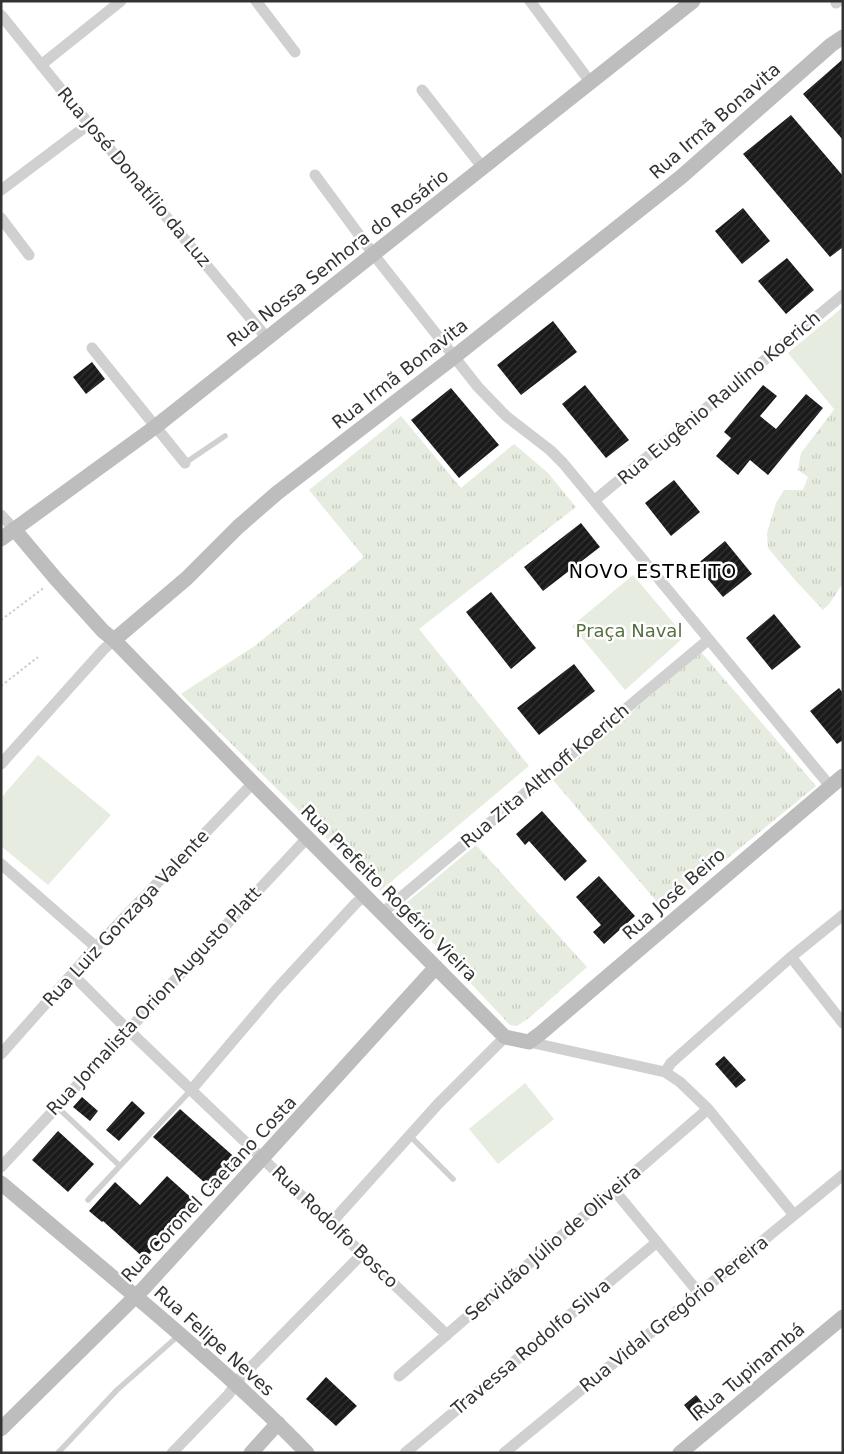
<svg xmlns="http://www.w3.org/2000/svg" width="844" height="1454" font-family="'DejaVu Sans',sans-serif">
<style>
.grass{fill:url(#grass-tufts)}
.park{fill:#e6ecdf}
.building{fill:url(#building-hatch)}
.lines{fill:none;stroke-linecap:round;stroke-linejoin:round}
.path{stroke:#cdcdcd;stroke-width:2;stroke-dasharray:2.5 2.5;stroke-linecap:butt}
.lane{stroke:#d0d0d0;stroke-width:5.5}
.street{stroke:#d0d0d0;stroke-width:11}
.secondary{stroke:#bdbdbd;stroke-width:15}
.labels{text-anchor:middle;stroke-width:5;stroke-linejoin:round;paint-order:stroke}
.street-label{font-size:18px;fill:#333;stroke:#fff}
.park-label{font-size:18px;fill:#56703f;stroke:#fff}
.neighbourhood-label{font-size:19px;letter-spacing:1px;fill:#000;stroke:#fff}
</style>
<defs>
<pattern id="grass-tufts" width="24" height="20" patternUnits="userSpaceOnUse" patternTransform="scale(1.25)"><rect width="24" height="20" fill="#e6ecdf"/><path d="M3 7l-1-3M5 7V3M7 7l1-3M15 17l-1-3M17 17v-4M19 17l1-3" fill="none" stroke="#c6cbc0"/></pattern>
<pattern id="building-hatch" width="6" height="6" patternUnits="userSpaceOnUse" patternTransform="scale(1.25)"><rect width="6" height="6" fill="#1a1a1a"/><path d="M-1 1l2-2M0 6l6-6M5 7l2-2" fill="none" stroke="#333"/></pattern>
</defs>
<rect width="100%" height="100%" fill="#fff"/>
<path class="grass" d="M839,403L843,404V583L830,603L823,610L795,580L768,548L767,533L776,503L784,490H803L808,477L798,470L801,453Z
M401,416L461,488L514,444L548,473L576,507L419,629L529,766L380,891L181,694L256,645L364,557L309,490Z
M701,652L816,786L664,910L553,780Z
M476,845L587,967L529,1018L517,1026L510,1025L400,908Z"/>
<path class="park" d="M843,307V420L788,353Z
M633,575L682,633V639L625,690L572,626Z
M38,755L111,815L48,885L1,846V798Z
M525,1083L554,1119L498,1164L469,1129Z"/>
<path class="building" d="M843,59V140L803,94Z
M791,115L843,176V247L830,257L743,154Z
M743,208L770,241L742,264L715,231Z
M787,258L814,290L786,314L758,281Z
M553,321L577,352L521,395L497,365Z
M92,362L105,379L86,394L73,377Z
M585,385L629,440L606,458L562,404Z
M763,385L777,396L760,416L776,429L806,394L823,408L768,475L750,460L738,475L716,456L731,438L724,432Z
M451,388L499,445L459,478L411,420Z
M674,480L700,512L671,536L645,503Z
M581,523L600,547L543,591L524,567Z
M725,541L752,574L723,597L696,565Z
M491,592L536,648L511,669L466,612Z
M774,614L801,647L772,670L746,638Z
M574,664L595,691L539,735L517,708Z
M839,688L843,693V740L837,744L810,711Z
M542,811L587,861L565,881L529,841L525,845L516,834Z
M599,876L635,916L604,944L593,932L601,925L576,897Z
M724,1056L746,1080L736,1088L715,1064Z
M82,1097L98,1111L90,1121L73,1107Z
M132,1101L145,1113L119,1141L106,1130Z
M180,1109L239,1161L213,1190L153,1137Z
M58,1131L94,1164L68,1192L32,1160Z
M167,1176L196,1202L145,1259L103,1221L102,1222L89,1211L115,1182L140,1205Z
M326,1377L357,1406L336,1426L306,1399Z
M696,1395L709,1411L697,1421L684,1405Z"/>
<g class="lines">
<path class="path" d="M1,620L45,587
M1,686L38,657"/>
<path class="lane" d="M185,463L225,436
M56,1106L120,1166
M410,1136L453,1179
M88,1200L192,1089
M58,1453L117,1390L178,1336"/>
<path class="street" d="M256,1L295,52
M530,1L591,83
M836,3L838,1
M1,15L89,124L267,338
M41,65L121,1
M422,90L483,168
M315,175L374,255L478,387L506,416L550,450L563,463L830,786
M1,190L89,124
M1,218L29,255
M92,348L185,463
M595,500L843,295
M1,515L14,529
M1,764L104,649L114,640
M1,864L96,947
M382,913L708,640
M791,957L843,1023
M72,974L120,1022L447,1335
M529,1042L665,1072L680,1082L708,1109L794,1215
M1,1054L96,947L253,783
M665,1072L671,1063L680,1055L791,957L843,915
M192,1089L276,990L356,903L366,895
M1,1167L308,837
M614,1190L699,1293
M331,1223L438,1104L505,1037
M399,1376L708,1109
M172,1453L228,1395L241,1377L362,1254
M405,1453L657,1242
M504,1453L843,1175"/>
<path class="secondary" d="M14,529L56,579L103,631L114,640L253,783L505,1037L529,1042L541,1033L843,776
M1,539L155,427L693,1
M114,640L187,578L238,527L277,493L454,357L681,177L831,45L843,37
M1,1183C50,1224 98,1265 147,1306C202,1353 257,1401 307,1453
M1,1429L144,1288L436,967
M251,1453L278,1423
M680,1453L843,1317"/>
</g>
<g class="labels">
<g class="street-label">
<text transform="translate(715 121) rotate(-41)" y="6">Rua Irmã Bonavita</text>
<text transform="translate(134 177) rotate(50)" y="6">Rua José Donatílio da Luz</text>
<text transform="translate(338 258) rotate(-38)" y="6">Rua Nossa Senhora do Rosário</text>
<text transform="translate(400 374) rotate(-38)" y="6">Rua Irmã Bonavita</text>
<text transform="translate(719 398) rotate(-40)" y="6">Rua Eugênio Raulino Koerich</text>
<text transform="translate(545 776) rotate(-40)" y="6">Rua Zita Althoff Koerich</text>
<text transform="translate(389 893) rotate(45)" y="6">Rua Prefeito Rogério Vieira</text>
<text transform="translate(674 894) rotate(-41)" y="6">Rua José Beiro</text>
<text transform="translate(126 918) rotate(-47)" y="6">Rua Luiz Gonzaga Valente</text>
<text transform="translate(154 1001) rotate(-47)" y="6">Rua Jornalista Orion Augusto Platt</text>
<text transform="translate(209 1189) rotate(-47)" y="6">Rua Coronel Caetano Costa</text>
<text transform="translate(335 1227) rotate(44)" y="6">Rua Rodolfo Bosco</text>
<text transform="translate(553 1243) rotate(-41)" y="6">Servidão Júlio de Oliveira</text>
<text transform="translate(674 1314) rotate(-39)" y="6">Rua Vidal Gregório Pereira</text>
<text transform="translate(214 1341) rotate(42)" y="6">Rua Felipe Neves</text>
<text transform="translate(531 1347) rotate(-40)" y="6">Travessa Rodolfo Silva</text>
<text transform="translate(749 1371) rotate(-40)" y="6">Rua Tupinambá</text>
</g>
<g class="park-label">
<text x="629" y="637">Praça Naval</text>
</g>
<g class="neighbourhood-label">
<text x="653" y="578">NOVO ESTREITO</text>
</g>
</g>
<rect width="844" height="1454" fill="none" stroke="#333333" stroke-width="5"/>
</svg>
